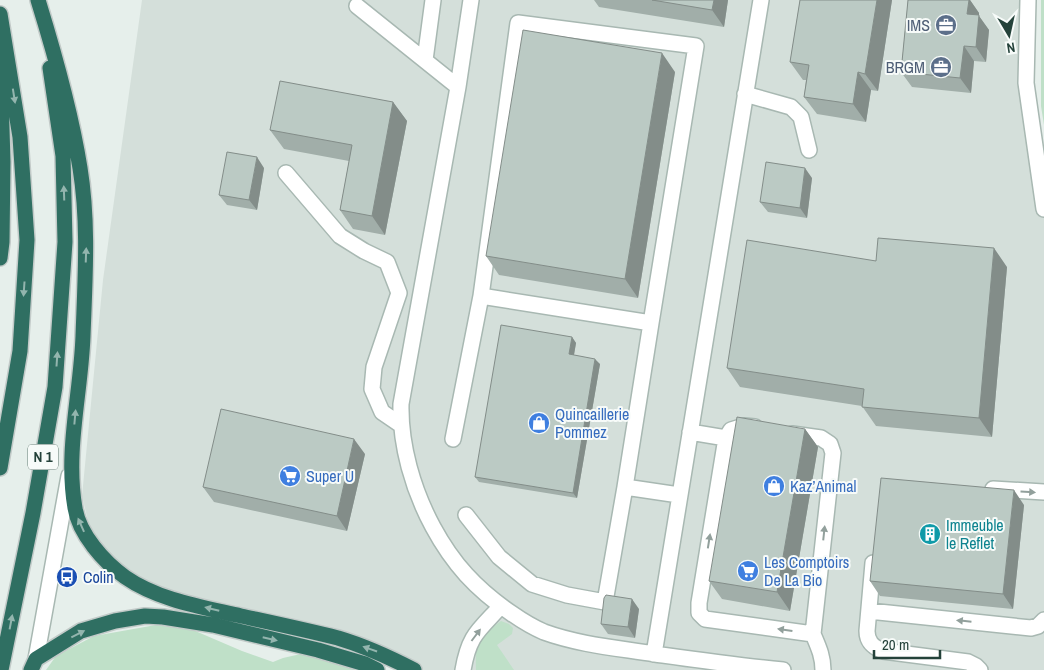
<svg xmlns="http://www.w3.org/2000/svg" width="1044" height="670" font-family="'Archivo Narrow',sans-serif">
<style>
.built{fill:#d4dfda}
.green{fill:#bfe0c8}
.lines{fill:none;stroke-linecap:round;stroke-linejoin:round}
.minor-casing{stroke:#a8b8b2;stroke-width:18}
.highway-casing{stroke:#c2cac8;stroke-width:18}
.minor{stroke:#fff;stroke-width:15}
.highway{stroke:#2f6f62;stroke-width:15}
.wall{fill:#a1aea9}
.shaded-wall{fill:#838d89}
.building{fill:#bbcac4;stroke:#838d89}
.oneway{fill:#93b5ae}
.oneway2{fill:#92a09c}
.labels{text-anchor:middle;stroke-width:4;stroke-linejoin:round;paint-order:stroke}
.shield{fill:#f7fbf9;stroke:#637a73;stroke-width:1}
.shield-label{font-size:15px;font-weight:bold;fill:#24423a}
.service-label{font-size:16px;fill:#4e5e75;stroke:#f7fbf9;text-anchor:end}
.shop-label{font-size:16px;fill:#366cbe;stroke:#f7fbf9;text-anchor:start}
.culture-label{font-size:16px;fill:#0d838f;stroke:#f7fbf9;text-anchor:start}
.transit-label{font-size:16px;fill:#164399;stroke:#f7fbf9;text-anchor:start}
</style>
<rect width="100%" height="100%" fill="#e6efeb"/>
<path class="built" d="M142,0H1028L1026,83L1044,207V670H414L380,653L209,609L125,577L91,534L82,496L103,280Z"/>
<path class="green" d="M1041,0H1044V125L1041,106Z
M501,621L509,624L513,628L512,634L497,645L514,670H476C475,640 477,639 501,621Z
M156,625L193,630L242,651L273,662L283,658L305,653L368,670H46L56,656L94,636Z"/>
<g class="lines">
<g class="minor-casing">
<path id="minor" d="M471,0L458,87L401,404C400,445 413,490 433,527C453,564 476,589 511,613C521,620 532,627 544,632C580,645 618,648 655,654C698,660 740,666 783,670
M1028,0L1026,83L1044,209
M357,6L458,87
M425,60L433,0
M745,94L791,107L801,117L809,150
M286,173L340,236L364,251L387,262L399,293L374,367L372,389L382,412L401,425
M481,296L518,23L696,46L651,323
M690,432L726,438L731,430L744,426L755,427
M792,434L821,438L830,444L833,453L813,634
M726,438L699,603V613L705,619L813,634C818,646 823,656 823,670
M453,439L481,296L651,323L625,487L679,495
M993,489L1044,492
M466,515L499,557L532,584L567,595L605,602L625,487
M873,563L867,631C867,642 873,647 883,651L968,662L976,666L980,670
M869,611L1031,628L1038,626L1044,620
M654,654L761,0
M36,659L69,476
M463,670C469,635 478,631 501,606"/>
</g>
<g class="highway-casing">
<path id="highway" d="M38,0C55,55 71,111 80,168C89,223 85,280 83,336C81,393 65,451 75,508C79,534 104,562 125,577C158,600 202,607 241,616C273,623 306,630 338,638C365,646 389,657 414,670
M0,14L20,137L27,240L20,351L0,468
M0,258L2,242L3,162L0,63
M1,670L33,513L55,387L65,242L63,156L50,68
M31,670L36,659L81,631L115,621L145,616L163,617L213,625L318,650L365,664L377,670"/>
</g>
<use href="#minor" class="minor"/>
<use href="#highway" class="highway"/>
</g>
<path class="wall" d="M594,0H728L724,27L599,7Z
M800,0H892L878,91L871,90L866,122L817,114L804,97L806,80H803L790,62Z
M908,0H970L979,13V16L989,30L986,62L974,61L971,93L912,87L901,72Z
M675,72L638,298L499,275L486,256Z
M393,102L407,121L385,235L353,229L340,210L349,161L284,149L270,130Z
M264,168L257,210L227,205L219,195Z
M812,178L807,218L768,212L760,202Z
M876,261L1007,267L992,437L876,426L862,406L740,387L727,368Z
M572,337L576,343L574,355L600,364L577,498L479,482L475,477Z
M805,429L818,447L790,611L722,599L709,581Z
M365,454L347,531L214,502L203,487Z
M1024,505L1013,609L880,596L870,581Z
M639,609L635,638L608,634L601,624Z"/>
<path class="shaded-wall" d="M714,0H728L724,27L712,10Z
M877,0H892L878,91L865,74Z
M969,0H970L979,13V16L989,30L986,62L976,47L967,14Z
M964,46L974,61L971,93L960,78Z
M662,53L675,72L638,298L625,279Z
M858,72L871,90L866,122L853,104Z
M393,102L407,121L385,235L372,216Z
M257,157L264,168L257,210L249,200Z
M805,168L812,178L807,218L800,208Z
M994,248L1007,267L992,437L979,418Z
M572,337L576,343L573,360L569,354Z
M595,359L600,364L577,498L573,493Z
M805,429L818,447L790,611L777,592Z
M354,439L365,454L347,531L337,516Z
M1014,490L1024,505L1013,609L1003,594Z
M632,599L639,609L635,638L628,627Z"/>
<path class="building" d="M652,0H714L712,10Z
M800,0H877L865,74L858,72L853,104L804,97L809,65L790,62Z
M908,0H969L967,14L979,15L976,47L964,46L960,78L901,72Z
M523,30L662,53L625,279L486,256Z
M280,81L393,102L372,216L340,210L352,145L270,130Z
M227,152L257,157L249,200L219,195Z
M766,162L805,168L800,208L760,202Z
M878,238L994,248L979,418L862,407L864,389L727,368L747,240L876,261Z
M501,325L572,337L569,354L595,359L573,493L475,477Z
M221,409L354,439L337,516L203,487Z
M737,417L805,429L777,592L709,581Z
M881,478L1014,490L1003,594L870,581Z
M606,595L632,599L628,627L601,624L604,598Z"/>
<defs><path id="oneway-solid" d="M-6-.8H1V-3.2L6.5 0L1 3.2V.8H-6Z" transform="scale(1.25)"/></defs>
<g class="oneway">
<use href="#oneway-solid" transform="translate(14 96) rotate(81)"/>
<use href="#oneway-solid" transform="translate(64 193) rotate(-92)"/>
<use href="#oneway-solid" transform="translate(86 255) rotate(-88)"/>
<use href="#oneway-solid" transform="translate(24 289) rotate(94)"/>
<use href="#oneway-solid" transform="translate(57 359) rotate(-86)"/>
<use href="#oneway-solid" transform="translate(75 417) rotate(-85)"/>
<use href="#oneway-solid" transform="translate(81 525) rotate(-114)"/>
<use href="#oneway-solid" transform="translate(212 609) rotate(-166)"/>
<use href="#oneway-solid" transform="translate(11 622) rotate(-79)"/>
<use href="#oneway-solid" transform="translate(78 634) rotate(-27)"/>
<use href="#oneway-solid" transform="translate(270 639) rotate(13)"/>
<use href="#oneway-solid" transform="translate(370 649) rotate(-161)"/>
</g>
<g class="oneway2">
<use href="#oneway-solid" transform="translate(1028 492) rotate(3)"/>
<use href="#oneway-solid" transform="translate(824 533) rotate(-84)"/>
<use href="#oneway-solid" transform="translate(709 541) rotate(-81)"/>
<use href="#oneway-solid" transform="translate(964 621) rotate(-174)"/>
<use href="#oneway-solid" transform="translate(785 630) rotate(-172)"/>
<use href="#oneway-solid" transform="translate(476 635) rotate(-53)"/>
</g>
<defs>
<g id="office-disc" transform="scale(1.125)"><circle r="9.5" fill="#5c6f8a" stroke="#f7fbf9"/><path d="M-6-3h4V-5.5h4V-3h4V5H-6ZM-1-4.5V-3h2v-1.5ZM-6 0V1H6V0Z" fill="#fff"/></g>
<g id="shop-disc" transform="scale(1.125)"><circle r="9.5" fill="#3f7fe0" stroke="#f7fbf9"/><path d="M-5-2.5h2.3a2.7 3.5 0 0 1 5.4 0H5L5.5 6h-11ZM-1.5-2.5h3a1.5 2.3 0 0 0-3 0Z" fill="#fff"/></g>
<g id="supermarket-disc" transform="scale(1.125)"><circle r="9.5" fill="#3f7fe0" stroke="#f7fbf9"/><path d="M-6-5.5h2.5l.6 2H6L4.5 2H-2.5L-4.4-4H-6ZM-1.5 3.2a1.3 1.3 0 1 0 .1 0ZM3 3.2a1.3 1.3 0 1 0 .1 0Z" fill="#fff"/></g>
<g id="building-disc" transform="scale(1.125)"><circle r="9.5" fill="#0f9aa8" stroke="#f7fbf9"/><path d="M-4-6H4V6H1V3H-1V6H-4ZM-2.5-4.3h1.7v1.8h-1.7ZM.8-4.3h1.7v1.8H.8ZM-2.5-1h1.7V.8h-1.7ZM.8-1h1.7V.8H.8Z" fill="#fff"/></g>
<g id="bus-disc" transform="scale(1.125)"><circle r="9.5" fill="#1a4fb4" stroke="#f7fbf9"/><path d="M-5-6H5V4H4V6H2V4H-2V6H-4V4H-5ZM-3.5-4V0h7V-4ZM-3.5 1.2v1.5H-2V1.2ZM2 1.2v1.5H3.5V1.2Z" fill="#fff"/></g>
</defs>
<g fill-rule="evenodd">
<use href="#office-disc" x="946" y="25"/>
<use href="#office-disc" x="941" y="67"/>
<use href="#shop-disc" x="539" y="423"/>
<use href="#supermarket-disc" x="290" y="476"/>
<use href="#shop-disc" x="774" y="486"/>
<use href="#building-disc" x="930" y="534"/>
<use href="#supermarket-disc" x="748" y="571"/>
<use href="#bus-disc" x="67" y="577"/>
</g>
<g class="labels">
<rect class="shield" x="28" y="444.5" width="30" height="25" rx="4"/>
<g class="shield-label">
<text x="43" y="462">N 1</text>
</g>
<g class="service-label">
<text x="930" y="31">IMS</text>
<text x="925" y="73">BRGM</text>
</g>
<g class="shop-label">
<text x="555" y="420">Quincaillerie<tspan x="555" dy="18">Pommez</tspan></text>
<text x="306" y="482">Super U</text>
<text x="790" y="492">Kaz’Animal</text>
<text x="764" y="568">Les Comptoirs<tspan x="764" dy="18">De La Bio</tspan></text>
</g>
<g class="culture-label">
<text x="946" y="531">Immeuble<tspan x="946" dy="18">le Reflet</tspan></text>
</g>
<g class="transit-label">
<text x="83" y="583">Colin</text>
</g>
</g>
<g transform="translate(1009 35) rotate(171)" stroke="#f7fbf9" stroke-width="4" paint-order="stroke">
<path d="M0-4L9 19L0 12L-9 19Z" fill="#24423a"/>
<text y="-8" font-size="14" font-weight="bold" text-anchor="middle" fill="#24423a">N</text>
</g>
<path d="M874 650v8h66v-8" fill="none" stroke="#24423a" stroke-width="2.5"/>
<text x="882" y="650" font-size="15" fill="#24423a" stroke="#f7fbf9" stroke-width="4" paint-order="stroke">20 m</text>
</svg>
